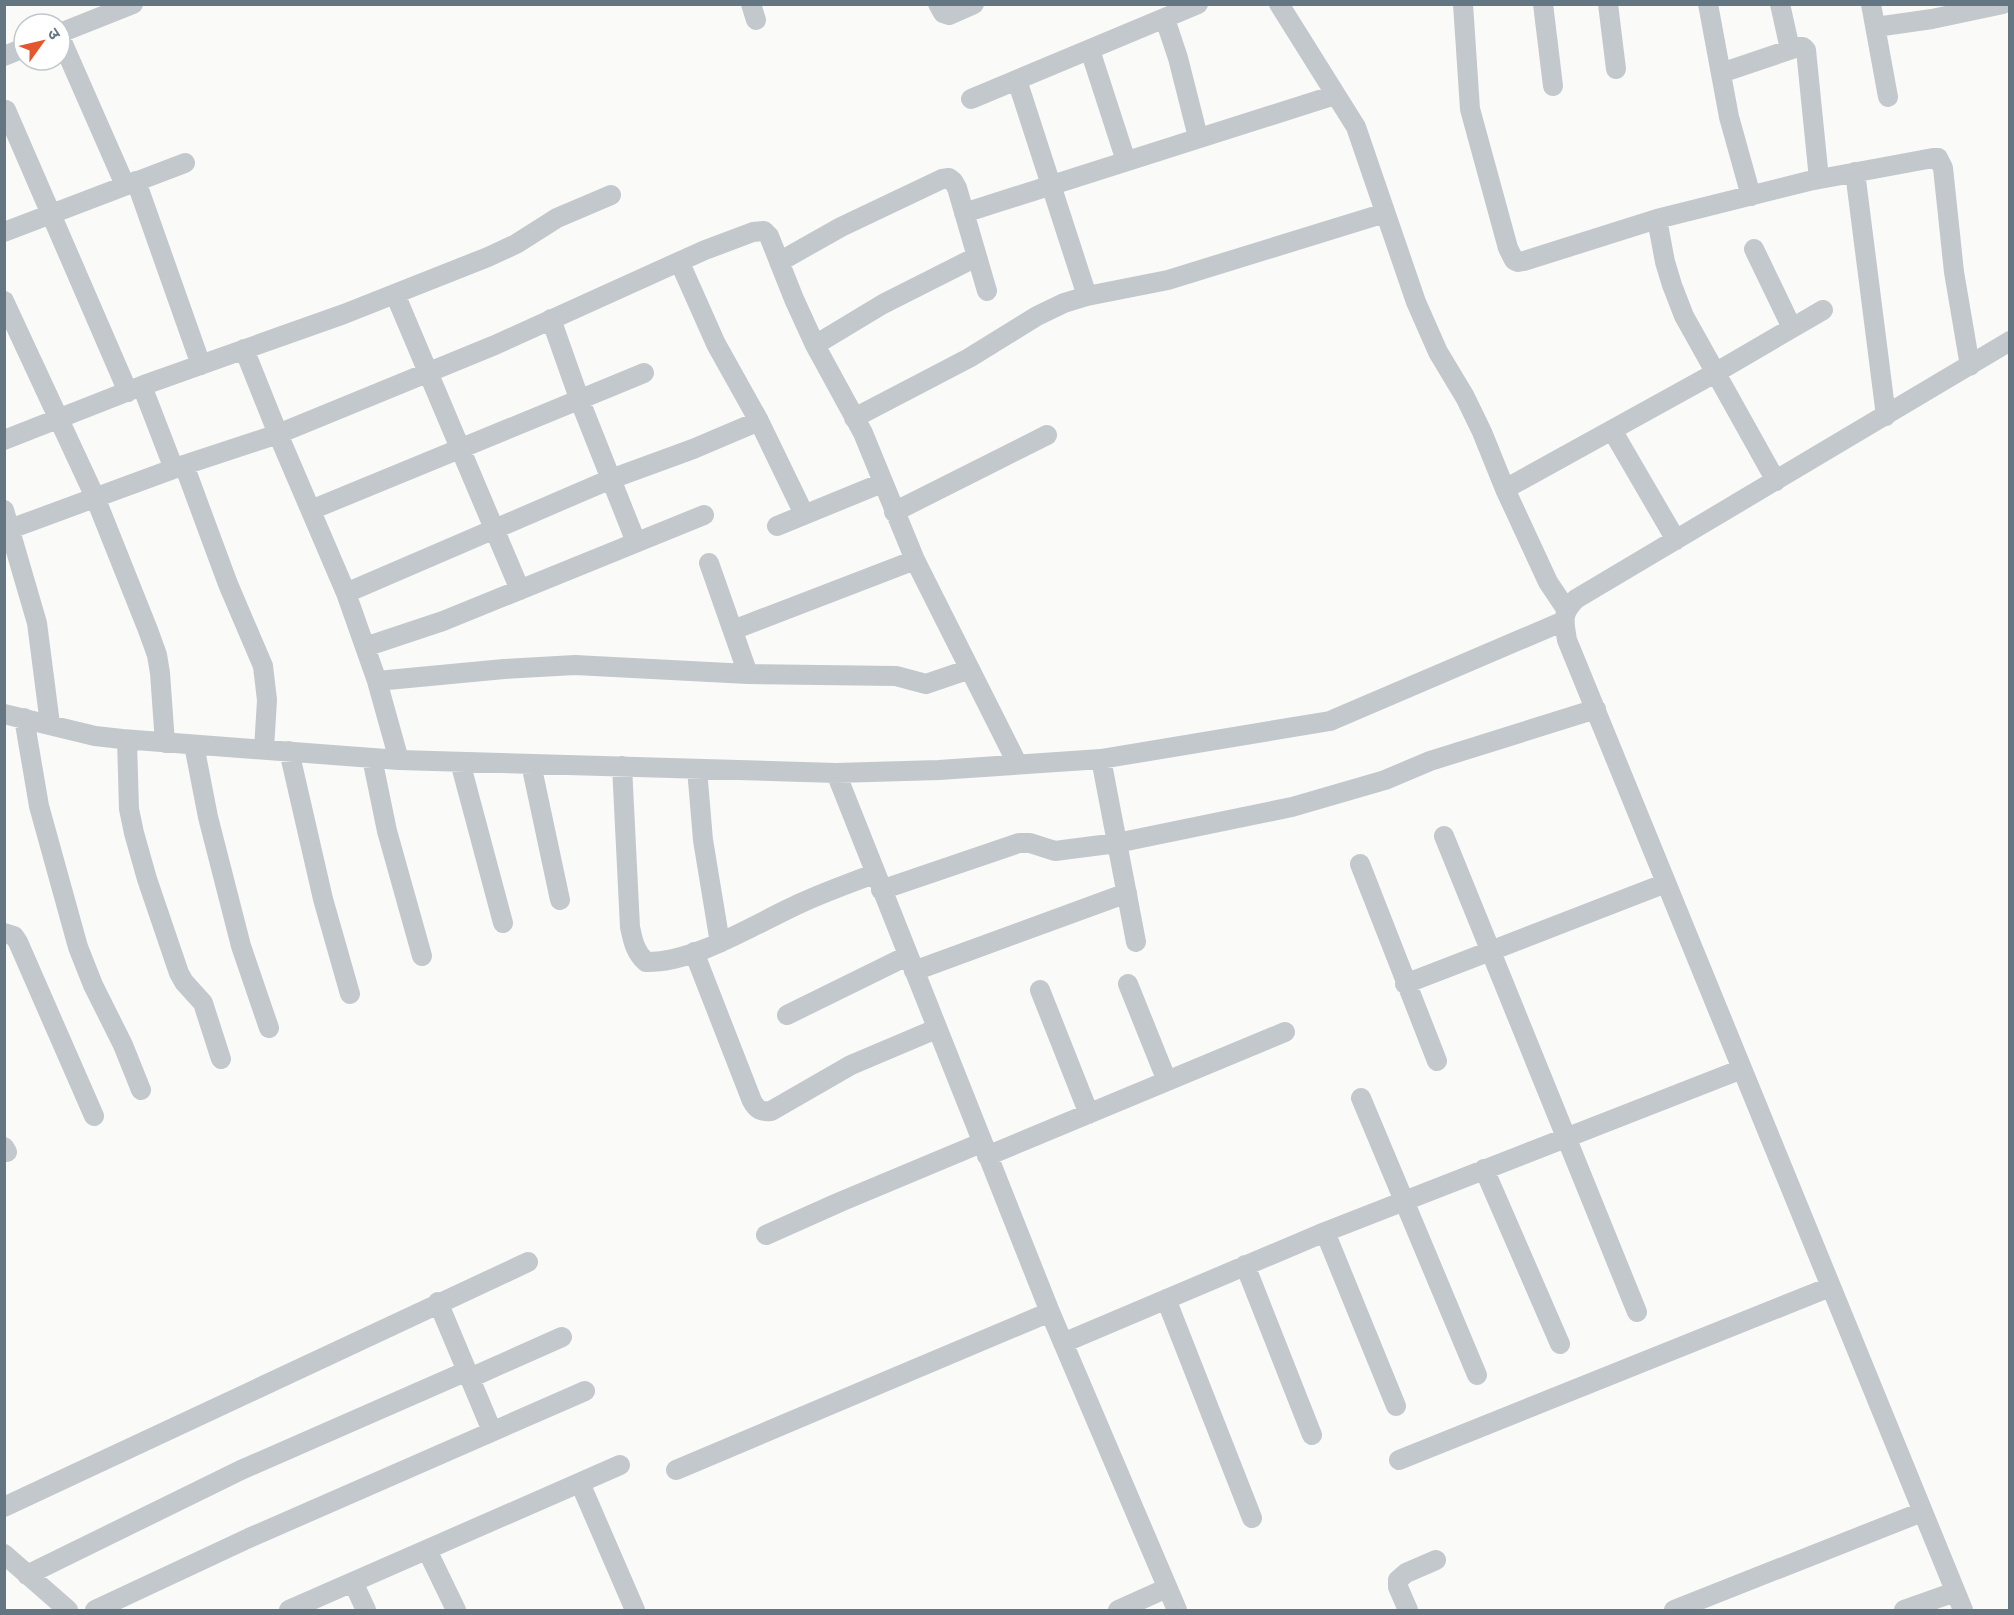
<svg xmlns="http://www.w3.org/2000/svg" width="2014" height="1615" font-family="'Source Sans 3','Noto Sans Devanagari',sans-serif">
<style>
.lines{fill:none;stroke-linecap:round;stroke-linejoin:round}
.minor{stroke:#c3c8cc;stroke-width:20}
</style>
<rect width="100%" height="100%" fill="#fafaf8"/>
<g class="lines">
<path class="minor" d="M751,4L756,20
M938,4L943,13L949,15L974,4
M1279,4L1356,127L1416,302L1438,352L1465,397L1482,432L1505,489L1548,582L1566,609
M1463,4L1470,109L1508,248L1514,260L1518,262L1524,261L1657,219L1809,181L1933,158H1938L1943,168L1954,272L1970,366
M1543,4L1553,86
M1608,4L1616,69
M1708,4L1729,117L1751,196
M1780,4L1790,49
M1871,4L1888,97
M1165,19L1178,58L1198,137
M1876,27L1932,19L2003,4
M60,33L133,4
M60,37L125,185
M1090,50L1126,161
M4,56L24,48
M1721,73L1798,47H1803L1806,50L1819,179
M1017,80L1087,296
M971,99L1198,4
M6,110L128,392
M1855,172L1886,416
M136,181L201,365
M964,213L1335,95
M1657,219L1665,262L1672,285L1684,316L1776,481
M4,232L185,163
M1754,249L1792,328
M779,262L841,227L942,179L949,178L953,181L957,188L987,291
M680,263L716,344L759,421L804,514
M395,294L520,590
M4,301L95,497L148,630L157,655L160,673L165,743
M551,319L580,401L636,542
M815,345L883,304L976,257
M244,349L278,434L346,593L377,681L399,760
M142,386L174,469
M854,418L969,358L1037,316L1064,303L1087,296L1168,280L1385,213
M1612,430L1676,540
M4,440L144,385L344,314L488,257L516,244L557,218L611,195
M184,465L228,584L263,666L267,700L264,749
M1505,489L1715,373L1823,310
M4,510L37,623L50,724
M311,510L644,373
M894,512L1047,435
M777,526L882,483
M10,529L184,465L278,434L495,345L705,250L753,232L764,231L769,236L794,299L815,345L863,433L915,560L1017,763
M709,563L748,674
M346,593L611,479L693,449L759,421
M733,630L915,560
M365,647L443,621L704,515
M377,681L504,669L575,665L748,674L896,676L926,684L970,669
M4,714L95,736L122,739L399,760L836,773L939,770L1101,759L1330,721L1564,621
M24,718L39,806L78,947L93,985L123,1045L141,1090
M127,740L129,809L134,833L147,879L179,973L184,982L203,1003L221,1059
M194,745L208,817L241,946L269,1028
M289,751L323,899L350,994
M372,758L387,831L422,956
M1101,759L1136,942
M460,762L503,923
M531,764L560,900
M622,766L630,927C633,941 635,952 646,962C695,963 756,923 801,903C825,892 850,883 874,874
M697,769L703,840L720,943
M836,773L1050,1312L1177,1610
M1444,836L1637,1312
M1360,864L1437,1061
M881,890L1019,843H1030L1055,851L1117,843L1292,807L1385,780L1430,761L1596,709
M4,933L14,936L18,942L94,1116
M694,952L752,1101C757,1110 761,1112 771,1111L851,1065L936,1029
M914,971L1127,893
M1128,984L1167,1081
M1405,984L1666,883
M1040,990L1089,1114
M787,1015L907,956
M1361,1098L1477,1375
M4,1147L7,1152
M987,1156L1285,1032
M1484,1169L1560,1344
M1325,1232L1396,1406
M766,1235L840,1202L981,1143
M1245,1265L1312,1435
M1166,1299L1252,1518
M438,1302L492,1431
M1063,1343L1325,1232L1742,1069
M470,1378L562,1337
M1399,1460L1830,1287
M676,1470L1050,1312
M580,1483L635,1610
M4,1507L528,1262
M427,1550L456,1610
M4,1554L68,1610
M27,1575L241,1470L467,1371
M353,1582L366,1610
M95,1610L249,1538L585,1391
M289,1610L620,1465
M1118,1610L1167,1588
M1408,1610L1398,1587V1580L1406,1573L1436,1560
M1674,1610L1922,1512
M1904,1610L1955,1592
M1963,1610L1567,640C1564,621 1561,614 1576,599L2010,341"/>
</g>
<rect width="2014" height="1615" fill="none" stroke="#657683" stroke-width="12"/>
<g transform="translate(42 42) rotate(56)"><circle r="28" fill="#ffffff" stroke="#c1c8cd" stroke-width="1.5"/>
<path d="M0-4.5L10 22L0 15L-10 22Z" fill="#e4572e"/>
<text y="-9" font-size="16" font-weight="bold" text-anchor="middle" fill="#657683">उ</text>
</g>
</svg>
